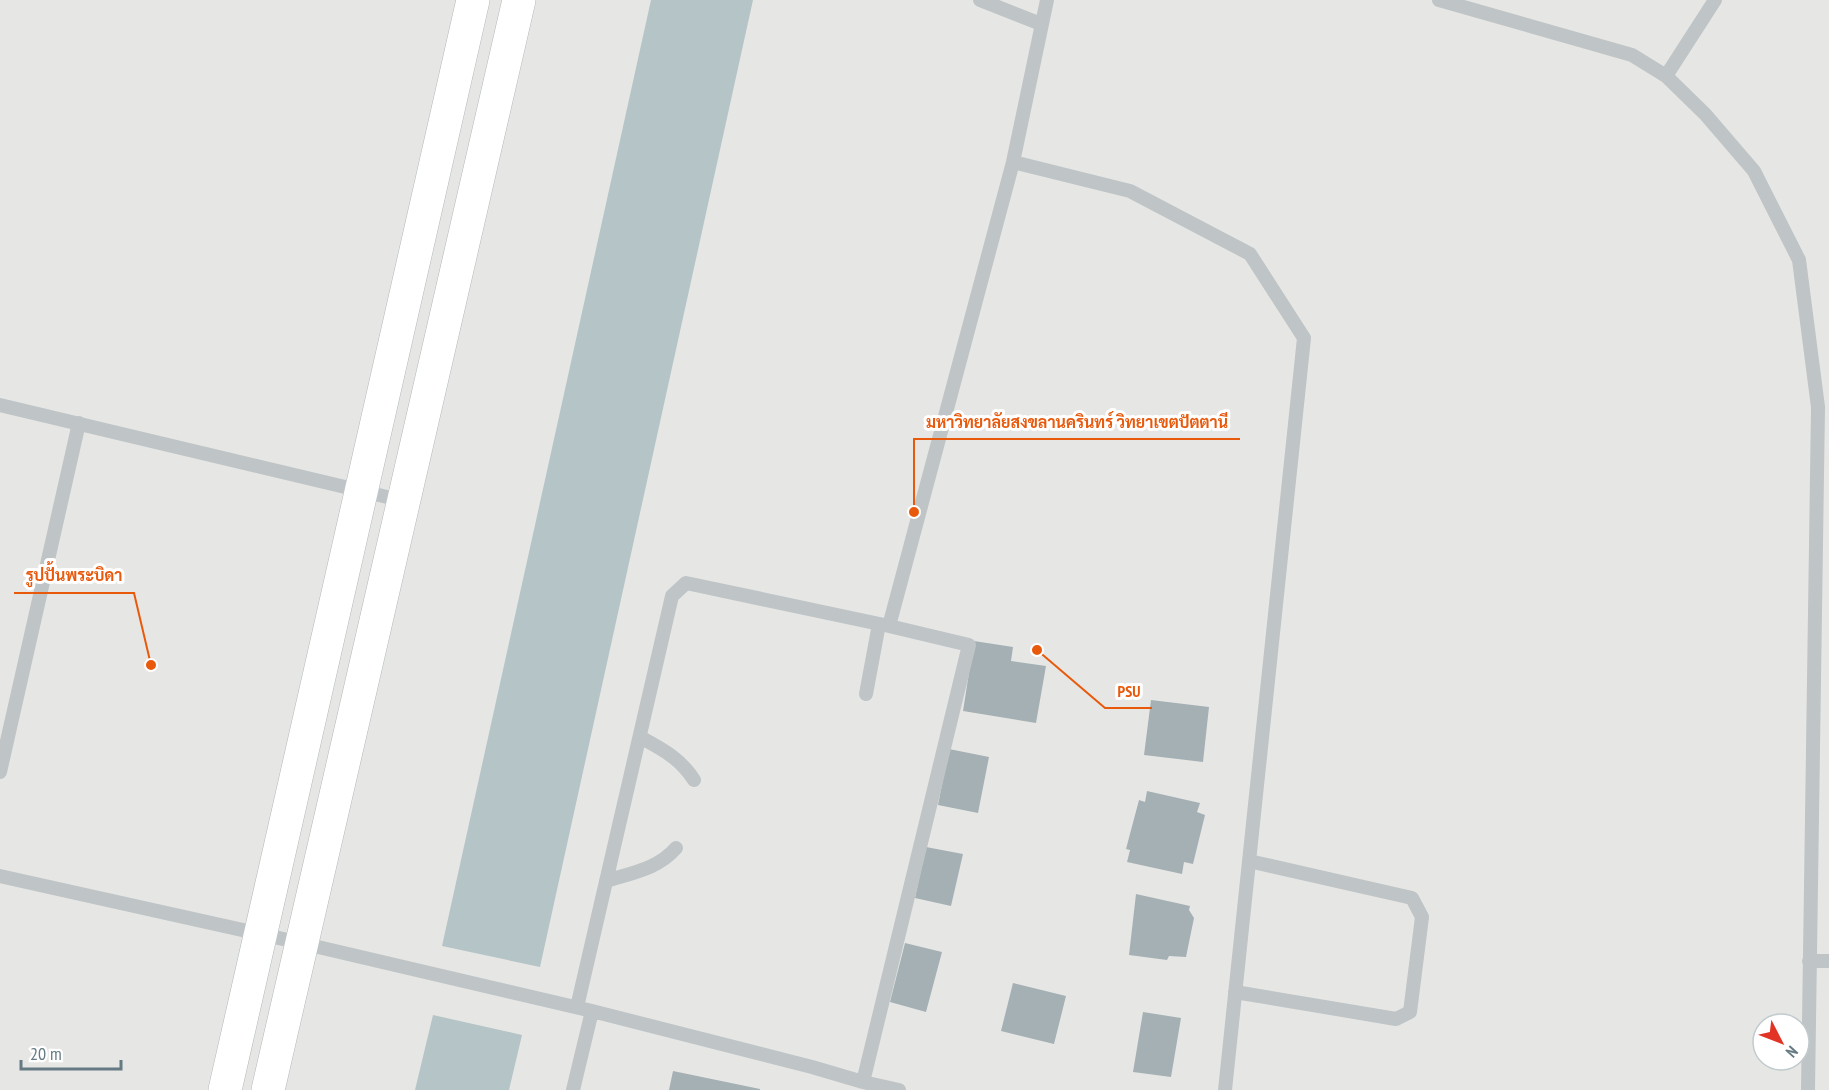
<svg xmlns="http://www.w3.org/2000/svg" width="1829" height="1090" font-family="'PT Sans Narrow',Sarabun,sans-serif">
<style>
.built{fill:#e6e7e5;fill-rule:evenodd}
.water{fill:#b5c4c6}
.building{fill:#a5b0b4}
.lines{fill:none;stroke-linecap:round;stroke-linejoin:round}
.secondary-casing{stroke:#b1b8bb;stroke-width:34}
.lane{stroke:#bfc4c6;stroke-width:14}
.secondary{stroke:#fff;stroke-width:33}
.leader{fill:none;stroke:#e8590c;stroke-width:2}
.callout-dot{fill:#e8590c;stroke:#fff;stroke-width:2}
.callout-label{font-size:16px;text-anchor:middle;font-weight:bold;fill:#e8590c;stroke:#fff;stroke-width:6;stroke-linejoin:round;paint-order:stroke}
</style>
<rect width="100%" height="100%" fill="#f6f5f2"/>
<path class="built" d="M0,0H1829V1090H0ZM1763,1024H1799V1060H1763Z"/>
<path class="water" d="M651,0H753L540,967L442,946Z
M433,1015L522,1035L509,1090H415Z"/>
<path class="building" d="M974,641L1013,647L1011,661L1046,666L1036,723L963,711Z
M1151,700L1209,707L1203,762L1144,755Z
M949,749L989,757L978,813L938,805Z
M1147,791L1200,803L1197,812L1205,815L1193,864L1184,862L1182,874L1127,862L1130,850L1126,849L1139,800L1145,802Z
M926,847L963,854L951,906L915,898Z
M1136,894L1190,906L1189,910L1194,918L1186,957L1169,956L1167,960L1129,955Z
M905,943L942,952L926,1012L890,1002Z
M1013,983L1066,996L1054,1044L1001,1031Z
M1143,1012L1181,1018L1171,1077L1133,1072Z
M673,1071L760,1089V1090H669Z"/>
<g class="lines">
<g class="secondary-casing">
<path id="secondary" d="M225,1090L473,0
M268,1090L519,0"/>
</g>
<path class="lane" d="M980,0L1041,24
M1439,0L1632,55L1666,76L1705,114L1754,171L1799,260L1818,407L1808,1090
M1666,76L1715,0
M1013,162L1130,191L1250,254L1304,338L1225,1090
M0,405L404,501
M866,694L879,624
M640,737C662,749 680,758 694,780
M0,772L79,423
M0,876L301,943L592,1011L812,1067L863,1082L899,1090
M606,881C631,873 658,869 676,848
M1809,961H1829
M1235,992L1396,1019L1410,1012L1422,917L1412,898L1249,861
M577,1007L672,596L686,583L889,626
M863,1082L969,645L889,626L1013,162L1047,0
M573,1090L592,1011"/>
<use href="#secondary" class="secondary"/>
</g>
<path class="leader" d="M914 512L914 439H1240M151 665L134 593H14M1037 650L1105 708H1152"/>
<g class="callout-dot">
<circle cx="914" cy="512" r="6"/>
<circle cx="151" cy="665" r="6"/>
<circle cx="1037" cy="650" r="6"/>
</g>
<g class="callout-label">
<text x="1077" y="428">มหาวิทยาลัยสงขลานครินทร์ วิทยาเขตปัตตานี</text>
<text x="74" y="581">รูปปั้นพระบิดา</text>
<text x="1129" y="697">PSU</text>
</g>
<g transform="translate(1781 1042) rotate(132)"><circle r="28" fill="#ffffff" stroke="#c1cacd" stroke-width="1.5"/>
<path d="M0-4.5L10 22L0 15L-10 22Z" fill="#e23425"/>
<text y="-9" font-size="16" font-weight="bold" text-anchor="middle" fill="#657a83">N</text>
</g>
<path d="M21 1060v9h100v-9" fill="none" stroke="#657a83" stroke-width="3"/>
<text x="30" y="1060" font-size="18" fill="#657a83" stroke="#ffffff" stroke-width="4.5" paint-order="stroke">20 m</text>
</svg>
